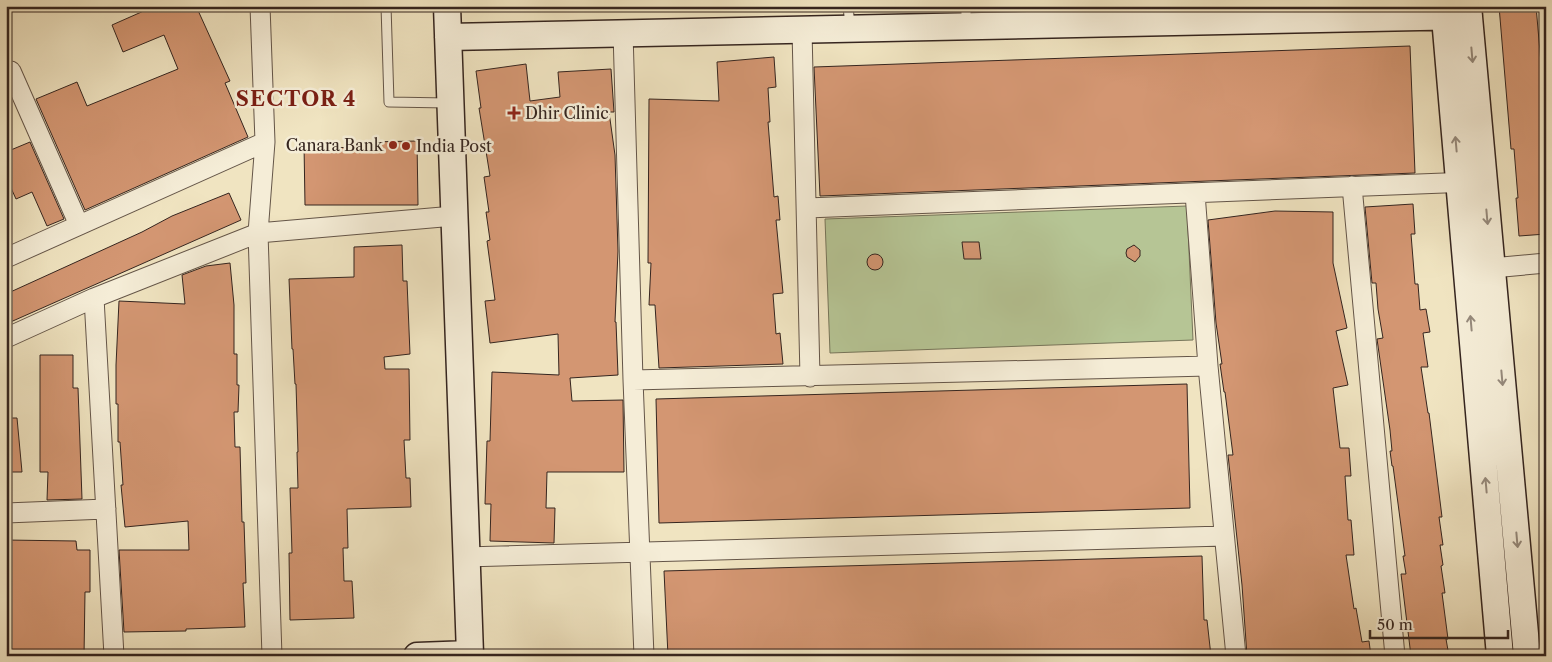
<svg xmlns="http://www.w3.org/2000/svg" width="1552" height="662" font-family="'Libre Caslon Text',serif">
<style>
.green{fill:#b6c595;stroke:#76755a}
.building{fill:#d39672;stroke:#35251f}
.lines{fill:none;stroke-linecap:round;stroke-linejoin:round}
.lane-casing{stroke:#645548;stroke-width:11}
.street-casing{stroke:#645548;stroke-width:21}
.secondary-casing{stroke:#35251f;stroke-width:29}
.lane{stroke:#f5edd7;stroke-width:9}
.street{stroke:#f5edd7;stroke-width:19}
.secondary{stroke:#f5edd7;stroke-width:26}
.oneway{stroke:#95897b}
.poi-dot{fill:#8f2418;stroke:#f5edd7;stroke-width:2}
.labels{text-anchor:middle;stroke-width:5;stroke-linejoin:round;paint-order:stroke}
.poi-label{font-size:16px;fill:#35251f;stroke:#f5edd7;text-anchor:start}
.district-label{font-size:21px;font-weight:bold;letter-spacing:1px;fill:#7a1f14;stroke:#f5edd7}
</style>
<rect width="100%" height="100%" fill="#f0e4c1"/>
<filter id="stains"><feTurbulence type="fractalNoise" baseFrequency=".004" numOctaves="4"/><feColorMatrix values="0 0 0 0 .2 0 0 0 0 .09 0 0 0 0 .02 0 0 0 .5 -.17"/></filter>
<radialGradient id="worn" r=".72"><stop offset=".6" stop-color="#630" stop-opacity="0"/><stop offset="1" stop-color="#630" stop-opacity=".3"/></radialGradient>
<path class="green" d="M1187,206L1193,340L830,353L825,219Z"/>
<path class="building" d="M155,6H196L230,81L225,83L248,137L85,210L36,99L77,82L87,106L178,69L164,35L123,52L112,25Z
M1499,6H1536L1542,75H1544L1546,96V234L1519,236L1516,198H1518L1514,149H1511Z
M1410,46L1415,173L820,196L814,67Z
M774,57L776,87L768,88L770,122H768L774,197L778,196L780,220H776L783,293L773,294L776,334L780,333L783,364L659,368L655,305H649L651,263H648L649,99L719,101L717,62Z
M526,64L530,101L560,97L558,72L611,69L614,112H609L615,155L618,251L615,322H616L618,375L570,378L572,401L623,400L624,472H547L546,508H555L554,543L490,541L491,504H485L487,441H490L492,372L559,375L558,334L490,343L485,301L495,300L487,241L490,240L486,212H489L484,177L490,176L479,108H481L476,71Z
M417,141L418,205H305L304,144H321V148L367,147V142Z
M30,142L64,219L47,226L32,192L16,199L6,177V152Z
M229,193L241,220L6,324V294L142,232L172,216Z
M1413,204L1415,234H1411L1415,284H1418L1420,310L1426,309L1430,332L1423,333L1428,367H1421L1428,413H1429L1442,517H1439L1443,545H1440L1443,565L1441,566L1445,593H1442L1448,639H1446L1449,656H1411L1401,574H1406L1403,556H1405L1393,466H1392L1390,451H1392L1390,430L1377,339L1383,338L1378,309L1376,283H1372L1365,207Z
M1275,211L1333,212V263L1347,328L1336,331L1348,385L1333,388L1340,448H1349L1351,476H1345L1348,520H1351L1354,555H1346L1354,609L1356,608L1362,642L1369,641L1371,656H1247L1242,585L1228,455H1233L1225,392H1224L1220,364H1222L1216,323L1208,220Z
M962,242H979L981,259H964Z
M402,245L403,281H407L410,354L384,357L385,369H409L410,440H404L406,478H410L411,507L347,509L348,548H343L344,581H352L354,618L290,620L289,553H292L290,488H298L297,452H298L296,384H295L293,349H292L289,279L354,277V247Z
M1134,245L1140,250V256L1135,262L1127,257L1126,253L1127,249Z
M867 262a8 8 0 1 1 16 0a8 8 0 1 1-16 0Z
M230,263L234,305V354H237V385H239L238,412H234L235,447H240L242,522H244L246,583H243L245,627L186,629V631L124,632L119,550H189L188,521L125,527L121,485H123L120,442H118V404H116V365L119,301L185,304L182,275L206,266Z
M40,355H73V388H78L82,499L47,500L48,472H40Z
M1187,384L1190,508L659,523L656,399Z
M6,418H17L22,472H6Z
M6,540L76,541L77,550H90V592H85L84,656L6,654Z
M1202,556L1204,620H1207L1211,656H668L664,571Z"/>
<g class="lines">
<g class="lane-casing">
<path id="lane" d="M386,6L389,102L448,103
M848,6L850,26
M966,6V23"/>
</g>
<g class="street-casing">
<path id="street" d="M260,6L265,142L258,233L272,656
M802,30L810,377
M623,32L633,380L644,656
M11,71L79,225
M1352,186L1395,656
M1195,193L1208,366L1236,656
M807,208L1470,182
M6,258L265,142
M1481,269L1546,263
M94,298L114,656
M6,338L94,298L258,233L454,216
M633,380L1208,366
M6,513L106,509
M465,557L1224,536"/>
</g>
<g class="secondary-casing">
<path id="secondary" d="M1444,6L1500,656
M1468,6L1527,656
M448,37L1469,16
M417,656L470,654L447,6"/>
</g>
<use href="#lane" class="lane"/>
<use href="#street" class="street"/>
<use href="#secondary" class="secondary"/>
</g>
<defs><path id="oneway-shaft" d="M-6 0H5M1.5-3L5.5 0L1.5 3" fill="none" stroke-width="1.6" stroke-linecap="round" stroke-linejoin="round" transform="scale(1.25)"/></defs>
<g class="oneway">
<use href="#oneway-shaft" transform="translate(1472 55) rotate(85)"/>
<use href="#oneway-shaft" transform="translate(1456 144) rotate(-95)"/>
<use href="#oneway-shaft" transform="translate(1487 217) rotate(85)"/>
<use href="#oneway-shaft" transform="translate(1471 323) rotate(-95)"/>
<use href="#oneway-shaft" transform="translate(1502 378) rotate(85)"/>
<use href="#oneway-shaft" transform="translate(1486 485) rotate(-95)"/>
<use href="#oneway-shaft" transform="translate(1517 540) rotate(85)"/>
</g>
<g class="poi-dot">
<path d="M511.5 105.5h5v5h5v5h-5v5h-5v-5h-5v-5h5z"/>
<circle cx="393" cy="145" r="5"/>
<circle cx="406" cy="146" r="5"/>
</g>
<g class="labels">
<g class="poi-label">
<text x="525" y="119">Dhir Clinic</text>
<text x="383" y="151" text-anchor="end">Canara Bank</text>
<text x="416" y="152">India Post</text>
</g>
<g class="district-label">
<text x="296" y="106">SECTOR 4</text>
</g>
</g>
<rect width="1552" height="662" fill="none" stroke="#f0e4c1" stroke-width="25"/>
<rect x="8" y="8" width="1537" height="647" fill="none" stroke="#35251f" stroke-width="2.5"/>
<rect x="12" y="12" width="1527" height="637" fill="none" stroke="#35251f"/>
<path d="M1370 630v8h138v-8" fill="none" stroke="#35251f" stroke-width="2.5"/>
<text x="1377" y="630" font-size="15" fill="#35251f" stroke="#f5edd7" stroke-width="4" paint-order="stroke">50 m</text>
<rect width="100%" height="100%" filter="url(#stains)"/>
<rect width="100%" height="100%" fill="url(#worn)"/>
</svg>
